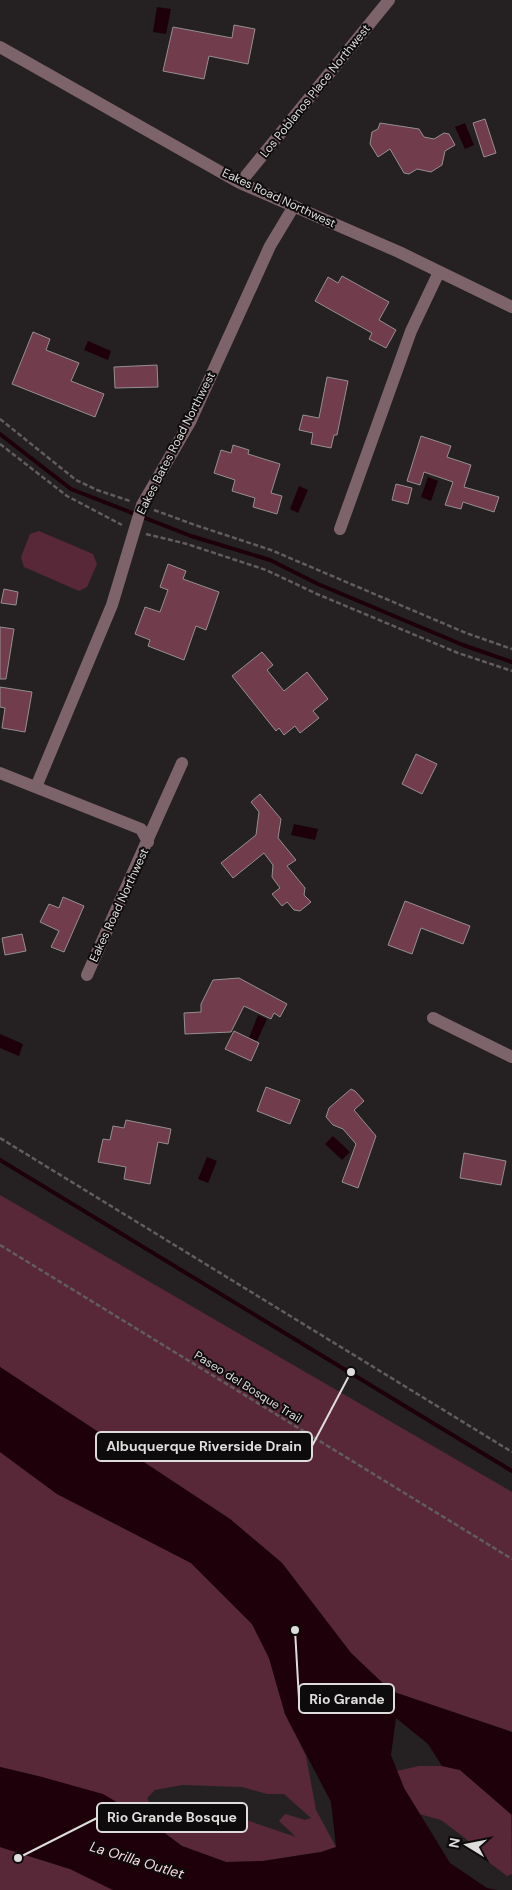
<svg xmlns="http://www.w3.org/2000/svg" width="512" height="1890" font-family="'DM Sans',sans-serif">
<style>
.green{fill:#592838;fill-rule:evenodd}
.water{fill:#1d0009}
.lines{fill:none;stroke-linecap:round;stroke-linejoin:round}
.stream{stroke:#1d0009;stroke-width:4}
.building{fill:#713c4c;stroke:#958f91}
.path{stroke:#615d5e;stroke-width:2.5;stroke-dasharray:5 2.5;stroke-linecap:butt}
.minor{stroke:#7d636a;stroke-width:12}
.labels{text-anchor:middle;stroke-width:4;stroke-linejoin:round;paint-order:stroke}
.street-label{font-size:12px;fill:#dfdcdc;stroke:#0d0b0b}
.water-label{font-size:14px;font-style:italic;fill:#fcd7e1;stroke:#0d0b0b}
.leader{fill:none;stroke:#dfdcdc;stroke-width:2}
.callout-dot{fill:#dfdcdc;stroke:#0d0b0b;stroke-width:2}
.callout{fill:#0d0b0b;stroke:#dfdcdc;stroke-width:2}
.callout-label{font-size:14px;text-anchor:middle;font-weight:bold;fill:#dfdcdc}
</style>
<rect width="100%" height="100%" fill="#252122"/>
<path class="green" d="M39,531L93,554L97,564L87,587L79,591L24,567L21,557L30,534Z
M0,1195L512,1492V1732L391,1691L351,1653L282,1563L230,1519L0,1367Z
M0,1452L57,1494L191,1563L252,1624L269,1658L285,1714L306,1756L316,1810L336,1847L321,1852L263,1861L226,1862L182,1846L147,1820L42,1777L0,1767ZM182,1785L242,1787L267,1794H284L311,1818L305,1820L285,1814L279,1821L296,1837L220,1811L194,1807L169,1811L153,1808L147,1798L155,1790Z
M419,1766H442L460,1770L511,1814L512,1874L507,1876L486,1860L465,1838L441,1820L419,1814L404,1788L397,1771Z
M0,1847L70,1869L113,1890H0Z"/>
<path class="water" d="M157,7L171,9L166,34L153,32Z
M465,123L474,145L465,149L455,127Z
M88,341L111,351L108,360L84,350Z
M428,477L438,481L431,501L421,497Z
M299,486L308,490L298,513L290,509Z
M294,824L318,829L315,840L291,835Z
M258,1015L267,1019L257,1041L249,1038Z
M0,1034L23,1044L19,1056L0,1048Z
M333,1136L350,1152L342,1160L325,1144Z
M207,1157L217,1161L208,1183L198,1179Z
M0,1367L230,1519L282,1563L351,1653L391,1691L512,1732V1815L460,1770L442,1766L428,1744L396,1718L391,1755L404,1788L450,1863L487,1888L497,1890H113L70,1869L0,1847V1767L42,1777L103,1794L147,1820L182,1846L226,1862L263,1861L321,1852L336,1847L331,1802L285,1714L269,1658L252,1624L191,1563L57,1494L0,1452Z"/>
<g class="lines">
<path class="stream" d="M0,434L71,489L191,536L270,560L318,584L463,645L512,662
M0,1160L512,1471"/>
</g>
<path class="building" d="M234,25L255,29L248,64L209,56L204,79L163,71L173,27L232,38Z
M485,119L496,153L484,157L473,123Z
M380,123L419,129L424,137L434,139L444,133L449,134L455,145L445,151L442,165L431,172L417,169L409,174L404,173L390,149L378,157L370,144L372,132L378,129Z
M342,276L389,302L379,320L396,330L386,348L369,339L372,333L315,301L328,277L338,283Z
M33,332L50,339L46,350L79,363L71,381L104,394L95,417L12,384Z
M157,365L158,387L115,388L114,367Z
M327,377L348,381L337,435H334L331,448L311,444L313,433L299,430L303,415L319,418Z
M421,436L451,446L447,457L471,465L464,487L499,497L494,512L463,502L461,509L445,505L453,482L424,472L420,485L407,481Z
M233,445L249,450L248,454L280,464L271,493L282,496L277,514L253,507L255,498L232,491L235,480L214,473L221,450L231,453Z
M396,484L412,488L408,504L392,500Z
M168,564L186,571L183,579L219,592L206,630L196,626L184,660L148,646L150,640L135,634L145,607L160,612L168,590L160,587Z
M4,589L18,592L16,605L1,603Z
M0,627L14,629L6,679H0Z
M262,652L273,665L267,670L284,691L307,672L328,699L313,711L319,718L300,733L295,726L284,735L279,728L276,731L232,676Z
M0,687L32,692L25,732L2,728L5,708L0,707Z
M416,754L437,764L422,794L402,784Z
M260,794L281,819L278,838L296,860L287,866L305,888L304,895L311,902L300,911L294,910L287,902L282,906L272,894L280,888L272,877L273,865L264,853L233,878L221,863L256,835L259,812L251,802Z
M63,897L84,906L64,952L51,947L59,931L40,922L49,904L59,908Z
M405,901L470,926L463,944L421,928L412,954L388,945Z
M22,934L26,951L5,955L2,938Z
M239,978L287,1004L280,1017L274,1013L271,1019L244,1006L231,1032L185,1034L184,1013L201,1012V1004L213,980Z
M234,1031L259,1043L251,1061L225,1049Z
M266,1087L300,1100L290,1124L257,1111Z
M351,1089L355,1091L364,1101L354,1110L376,1136L358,1188L342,1182L356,1144L343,1129L333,1125L326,1117L329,1108Z
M126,1120L171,1129L168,1144L158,1142L150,1184L124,1179L126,1167L98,1162L103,1139L110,1140L113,1126L124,1128Z
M464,1153L506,1161L501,1185L460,1178Z"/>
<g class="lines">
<path class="path" d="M0,419L76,480L97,490L130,501
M0,444L67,496L122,525
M154,510L195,525L271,550L466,633L512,649
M146,534L187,544L266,570L317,594L458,653L512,671
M0,1138L512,1452
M0,1245L512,1559"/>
<path class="minor" d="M0,47L240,183L399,252L512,307
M240,183L389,0
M340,529L411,331L439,272
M0,773L141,829L148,842
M36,787L112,605L142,505L190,422L270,246L294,206
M87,975L182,763
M433,1018L512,1057"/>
</g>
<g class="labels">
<g class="street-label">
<text transform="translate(315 91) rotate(-51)" y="4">Los Poblanos Place Northwest</text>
<text transform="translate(279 198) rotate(25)" y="4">Eakes Road Northwest</text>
<text transform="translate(176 443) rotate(-63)" y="4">Eakes Bates Road Northwest</text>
<text transform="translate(119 905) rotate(-65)" y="4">Eakes Road Northwest</text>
<text transform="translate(248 1387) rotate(32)" y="4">Paseo del Bosque Trail</text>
</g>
<g class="water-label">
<text transform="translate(137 1860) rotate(17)" y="5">La Orilla Outlet</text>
</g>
</g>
<path class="leader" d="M351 1372L312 1446M295 1630L299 1699M18 1858L97 1818"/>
<g class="callout-dot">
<circle cx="351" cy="1372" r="5"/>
<circle cx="295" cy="1630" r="5"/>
<circle cx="18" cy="1858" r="5"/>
</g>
<g class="callout">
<rect x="96" y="1432" width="216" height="29" rx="5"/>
<rect x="299" y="1684" width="95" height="29" rx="5"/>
<rect x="97" y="1803" width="150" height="29" rx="5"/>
</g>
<g class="callout-label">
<text x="204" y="1451">Albuquerque Riverside Drain</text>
<text x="347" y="1704">Rio Grande</text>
<text x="172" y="1822">Rio Grande Bosque</text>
</g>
<g transform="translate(467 1845) rotate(280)" stroke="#0d0b0b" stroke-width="4" paint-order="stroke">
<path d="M0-4L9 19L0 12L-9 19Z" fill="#dfdcdc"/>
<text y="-8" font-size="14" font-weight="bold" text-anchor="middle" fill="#dfdcdc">N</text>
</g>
</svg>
